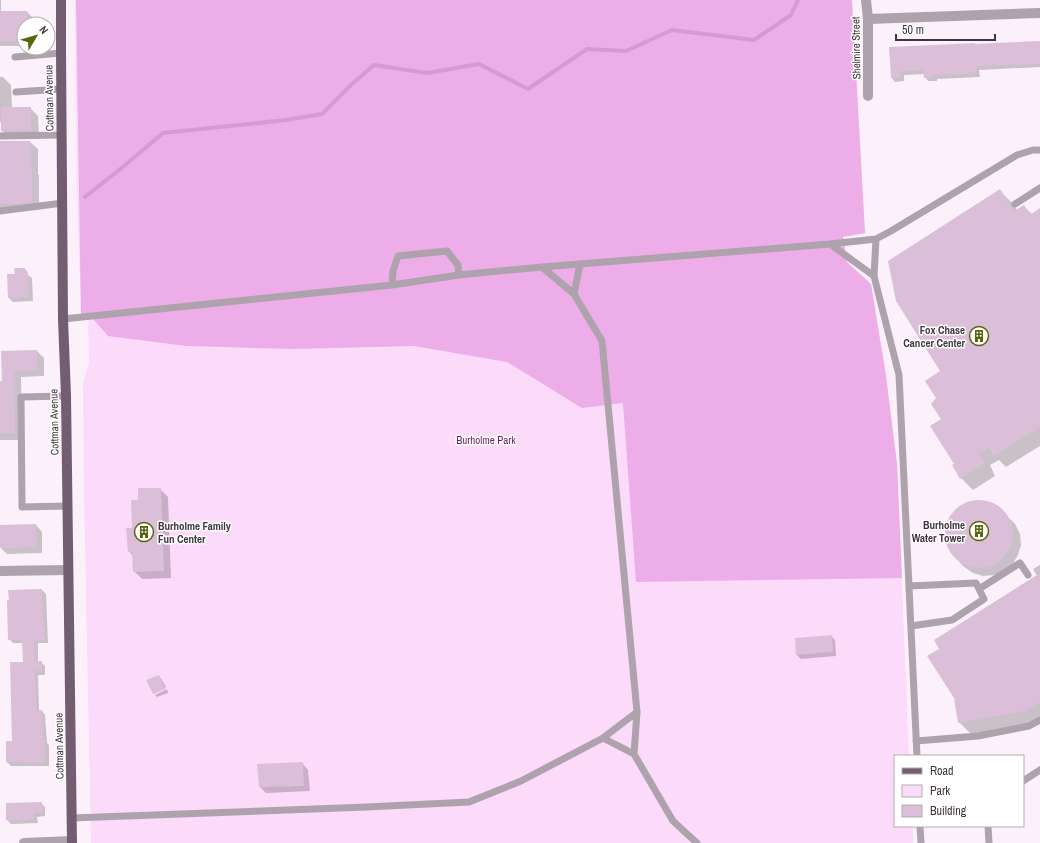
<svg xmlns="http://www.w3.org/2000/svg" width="1040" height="843" font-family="'Archivo Narrow',sans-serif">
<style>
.green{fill:#fcdaf9}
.forest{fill:#edade8}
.shadow{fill:#0003}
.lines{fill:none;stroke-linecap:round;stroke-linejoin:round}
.stream{stroke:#d799d3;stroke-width:4}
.building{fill:#dbbfd9}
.lane{stroke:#aea2ad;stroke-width:7}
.street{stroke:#aea2ad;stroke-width:10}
.primary{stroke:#735e71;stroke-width:10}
.labels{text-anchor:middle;stroke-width:3;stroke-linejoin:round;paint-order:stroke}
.street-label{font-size:11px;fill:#40343f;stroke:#fff}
.poi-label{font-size:11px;font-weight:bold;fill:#40343f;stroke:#fff;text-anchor:end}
.park-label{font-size:11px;fill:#661e64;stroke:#fff}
</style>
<rect width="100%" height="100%" fill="#fcf0fb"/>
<path class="green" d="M75,0H852L865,233L843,237L847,262L871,284L886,376L897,464L909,756H895V826H913V843H91L84,491L83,383L89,363L88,313L81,314L77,188Z"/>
<path class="forest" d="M76,0H852L865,233L843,237L847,262L871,284L886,376L897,464L902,578L636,582L623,403L582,408L507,362L414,346L294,349L186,346L108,336L88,313L81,314Z"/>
<path class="shadow" d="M0,0H1V12H27L33,18V24H24V46H0Z
M1040,42V67L979,70L980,77L937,79V81H928L925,77L924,74L904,75V81L895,82L892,78L890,48Z
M0,77H3L11,85L12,108H30L38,116L39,138L11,139L2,131V123L0,122Z
M0,142H30L38,149V174L39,175V209L0,211Z
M1000,191L1012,203L1017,210L1023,206L1032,214L1040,209V446L1006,467L999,460L990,465L995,476L973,490L961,478L955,464L937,398L942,371Z
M25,269L28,273V275L32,278L33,301L13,302L9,298L16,275Z
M37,351L44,358V376L21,377L22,440H0V382H3L2,352Z
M160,489L168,497L171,578L142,579L134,571L133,556L129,551L133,529L139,501Z
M978,500L989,502L999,508L1015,524L1020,534L1021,545L1018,555L1012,565L1004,571L994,575L983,576L973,573L963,566L955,557L948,548L945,537L946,526L950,516L958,508L967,502Z
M36,525L42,532V553L7,554L1,548Z
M1040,565V721L971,734L959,722L955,697L941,649L1037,576L1033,569Z
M42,590L46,594L48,643H38V662H41L45,666V675H38L39,711H42L45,715L47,743L49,745V766H11L7,762V742H13L24,663L23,643H13L9,639Z
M831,636L835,640L836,656L801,659L797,655Z
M159,676L162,680L166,687L154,693V694L148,681Z
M167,689L168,693L157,697L155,695Z
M302,763L308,770L310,791L266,793L260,787L258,765Z
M41,803L45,807V816L37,817L38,823L11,824L7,820Z"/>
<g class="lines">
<path class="stream" d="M85,197L124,166L163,133L286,120L322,114L351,85L374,65L427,73L479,64L528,89L587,49L626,51L672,30L754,40L791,15L798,0"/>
</g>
<path class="building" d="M0,11H27L28,24H24V41H0Z
M1040,41V64L976,66V73L933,75V77L924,78L923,70L900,71V78H891L889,47L975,43V44Z
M1,107H31V130L1,131Z
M0,141H30L31,166H32V202L14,204H0Z
M1000,189L1014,211L1024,205L1030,215L1040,208V427L994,456L989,448L979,453L984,464L960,479L952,465L954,464L930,426L941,419L931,404L936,398L925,381L940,371L896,301L888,261Z
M14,268H25V273H28L29,297L8,298L7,274H15Z
M37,350L38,370H14L15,433H0V381H2L1,351Z
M138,488H161L164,571L133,572L132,552H128L126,528H132L131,500H138Z
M945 534a34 34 0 1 1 68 0a34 34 0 1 1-68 0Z
M36,524L37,547L0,548V525Z
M1040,573V702L1026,711L958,723L954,698L927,656L939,649L934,640Z
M42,589L43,618H44V640H34L35,661H42V671H35L36,710H42L43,740H45V763L6,762V741H12L10,662H23L22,640H8L7,600H9L8,590Z
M832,635L833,652L796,655L795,638Z
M159,675L165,689L153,694L146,680Z
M303,762L304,786L259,787L257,764Z
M42,802V813H34V820H6V803Z"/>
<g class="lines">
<path class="lane" d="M15,57L61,53
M16,92L61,89
M0,136L62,135
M1015,204L1040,188
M0,211L63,203
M876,239L874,276L899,375L917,756
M830,244L874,276
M580,264L574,294L602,341L637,712L634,754L673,821L697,843
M542,267L574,294
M392,285L393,271L398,256L447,251L458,265L459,275
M63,319L392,285L459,275L542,267L830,244L876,239L891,231L1017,155L1033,150H1040
M66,396L21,397L22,507L67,506
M909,586L976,583L984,599L952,620L911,626
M979,589L1020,563L1028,575
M603,738L634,754
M916,741L978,736L1029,726L1040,720
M1023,781L1040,770
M72,818L367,807L469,802L521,781L603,738L637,712
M920,826L921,843
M988,826L989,843"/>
<path class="street" d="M866,0L868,19V96
M868,19L1040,13
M0,571L68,570
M24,843L72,841"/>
<path class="primary" d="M61,0V53L63,319L66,396L72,843"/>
</g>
<defs>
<g id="building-ring" transform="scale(1)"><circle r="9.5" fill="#fff" stroke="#58670d" stroke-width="1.5"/><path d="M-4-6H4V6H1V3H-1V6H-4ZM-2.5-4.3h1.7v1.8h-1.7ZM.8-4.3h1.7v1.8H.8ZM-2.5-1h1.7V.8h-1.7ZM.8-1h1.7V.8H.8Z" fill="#58670d"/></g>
</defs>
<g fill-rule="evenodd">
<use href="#building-ring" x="979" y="336"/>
<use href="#building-ring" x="979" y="531"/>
<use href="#building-ring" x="144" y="532"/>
</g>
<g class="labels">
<g class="street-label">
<text transform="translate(856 48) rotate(-91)" y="4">Shelmire Street</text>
<text transform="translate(49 98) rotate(-91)" y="4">Cottman Avenue</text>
<text transform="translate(54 422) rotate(-91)" y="4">Cottman Avenue</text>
<text transform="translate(59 746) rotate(-91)" y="4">Cottman Avenue</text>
</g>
<g class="poi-label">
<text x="965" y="334">Fox Chase<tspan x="965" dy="13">Cancer Center</tspan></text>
<text x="965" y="529">Burholme<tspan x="965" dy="13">Water Tower</tspan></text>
<text x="158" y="530" text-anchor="start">Burholme Family<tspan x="158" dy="13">Fun Center</tspan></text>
</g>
<g class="park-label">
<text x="486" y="444">Burholme Park</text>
</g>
</g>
<rect x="894" y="755" width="130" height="72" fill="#ffffff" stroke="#b3aeb2"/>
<rect x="902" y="768" width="20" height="6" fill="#735e71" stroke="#b3aeb2"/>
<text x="930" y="775" font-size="12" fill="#40343f">Road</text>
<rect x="902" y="785" width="20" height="12" fill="#fcdaf9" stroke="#b3aeb2"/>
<text x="930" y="795" font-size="12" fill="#40343f">Park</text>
<rect x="902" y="805" width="20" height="12" fill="#dbbfd9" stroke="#b3aeb2"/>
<text x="930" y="815" font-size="12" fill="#40343f">Building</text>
<g transform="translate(36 36) rotate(52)"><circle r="19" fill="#ffffff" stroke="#b3aeb2"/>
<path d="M0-3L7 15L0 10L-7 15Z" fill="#58670d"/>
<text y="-6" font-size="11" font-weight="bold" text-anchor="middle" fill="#40343f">N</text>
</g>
<path d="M896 34v6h99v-6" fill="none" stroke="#40343f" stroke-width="2"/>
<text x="902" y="34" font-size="12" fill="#40343f" stroke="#ffffff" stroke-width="3" paint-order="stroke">50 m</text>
</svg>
